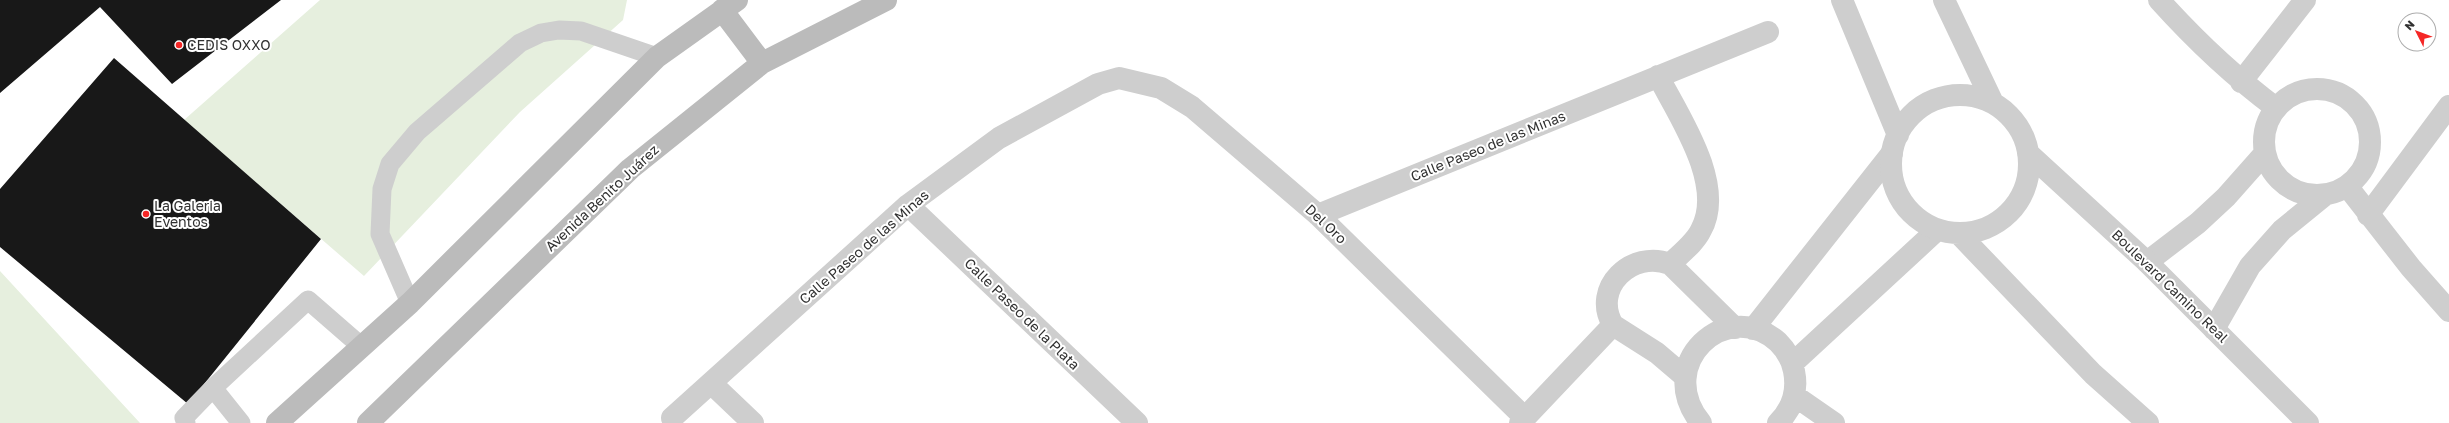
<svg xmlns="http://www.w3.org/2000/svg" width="2449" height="423" font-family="'Golos Text',sans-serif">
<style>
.green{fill:#e6efde}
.building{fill:#181818}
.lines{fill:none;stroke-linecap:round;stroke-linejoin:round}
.service{stroke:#cecece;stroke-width:19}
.minor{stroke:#cecece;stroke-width:22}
.tertiary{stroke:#cecece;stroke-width:22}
.secondary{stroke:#bbb;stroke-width:22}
.poi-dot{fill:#f52726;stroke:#fff;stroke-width:1.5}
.labels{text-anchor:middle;stroke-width:4;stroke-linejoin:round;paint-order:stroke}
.poi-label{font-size:14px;fill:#313131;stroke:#fff;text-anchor:start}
.street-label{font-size:14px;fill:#313131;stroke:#fff}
</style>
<rect width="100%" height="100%" fill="#fff"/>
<path class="green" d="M320,0H627L623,20L520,112L364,276L184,120Z
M0,271L140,423H0Z"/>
<path class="building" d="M0,0H281L172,84L100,7L0,93Z
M114,58L321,239L188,404L0,247V189Z"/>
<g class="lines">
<path class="service" d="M410,303L380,234L382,189L390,164L417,132L520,43L541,33L559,30L581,31L657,57
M186,423L184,418L213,388
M241,423L213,388L308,300L362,347"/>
<path class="minor" d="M2159,0C2195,40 2233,76 2276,108
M2241,82L2305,0
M2264 142a53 53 0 1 1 106 0a53 53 0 1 1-106 0Z
M2347,186L2411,268L2449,311
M908,205L1137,423
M1318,215L1768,32
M2368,215L2449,106
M2147,262L2198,223L2226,197L2265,153
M1670,264L1735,328
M1613,325L1657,353L1684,376
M1753,329L1892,153
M2214,329L2250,266L2282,230L2325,195
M1793,363L1937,230
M711,383L753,423
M1795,396L1834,423
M672,418L908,205L999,138L1098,84L1119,78L1161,88L1192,107L1318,215L1525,418
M1520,423L1613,325C1591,288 1632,249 1670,264C1680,254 1695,243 1701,230C1726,185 1679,116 1658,76
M1701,423C1653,364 1726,296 1778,342C1786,350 1792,360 1794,371C1798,391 1793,408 1778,423"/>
<path class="tertiary" d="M1842,0L1898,135
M1944,0L1993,103
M1891 164a69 69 0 1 1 138 0a69 69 0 1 1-138 0Z
M2028,153L2147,262L2308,423
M1959,234L2093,374L2148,423"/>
<path class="secondary" d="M722,10L762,63
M277,423L410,303L657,57L737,0
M368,423L630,169L762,63L886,0"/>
</g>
<g class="poi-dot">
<circle cx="179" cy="45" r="4"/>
<circle cx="146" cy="214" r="4"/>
</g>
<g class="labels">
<g class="poi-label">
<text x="187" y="50">CEDIS OXXO</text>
<text x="154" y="211">La Galeria<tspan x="154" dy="16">Eventos</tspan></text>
</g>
<g class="street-label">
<text transform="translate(1488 146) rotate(-22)" y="5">Calle Paseo de las Minas</text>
<text transform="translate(602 198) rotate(-43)" y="5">Avenida Benito Juárez</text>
<text transform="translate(1326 224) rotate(43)" y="5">Del Oro</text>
<text transform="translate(864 247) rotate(-41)" y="5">Calle Paseo de las Minas</text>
<text transform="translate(2170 286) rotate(44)" y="5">Boulevard Camino Real</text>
<text transform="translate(1022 314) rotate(44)" y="5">Calle Paseo de la Plata</text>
</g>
</g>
<g transform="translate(2417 32) rotate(312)"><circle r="19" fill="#ffffff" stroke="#adadad"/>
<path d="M0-3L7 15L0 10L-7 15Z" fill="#f52726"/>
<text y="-6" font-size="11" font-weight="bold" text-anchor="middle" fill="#313131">N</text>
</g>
</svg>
